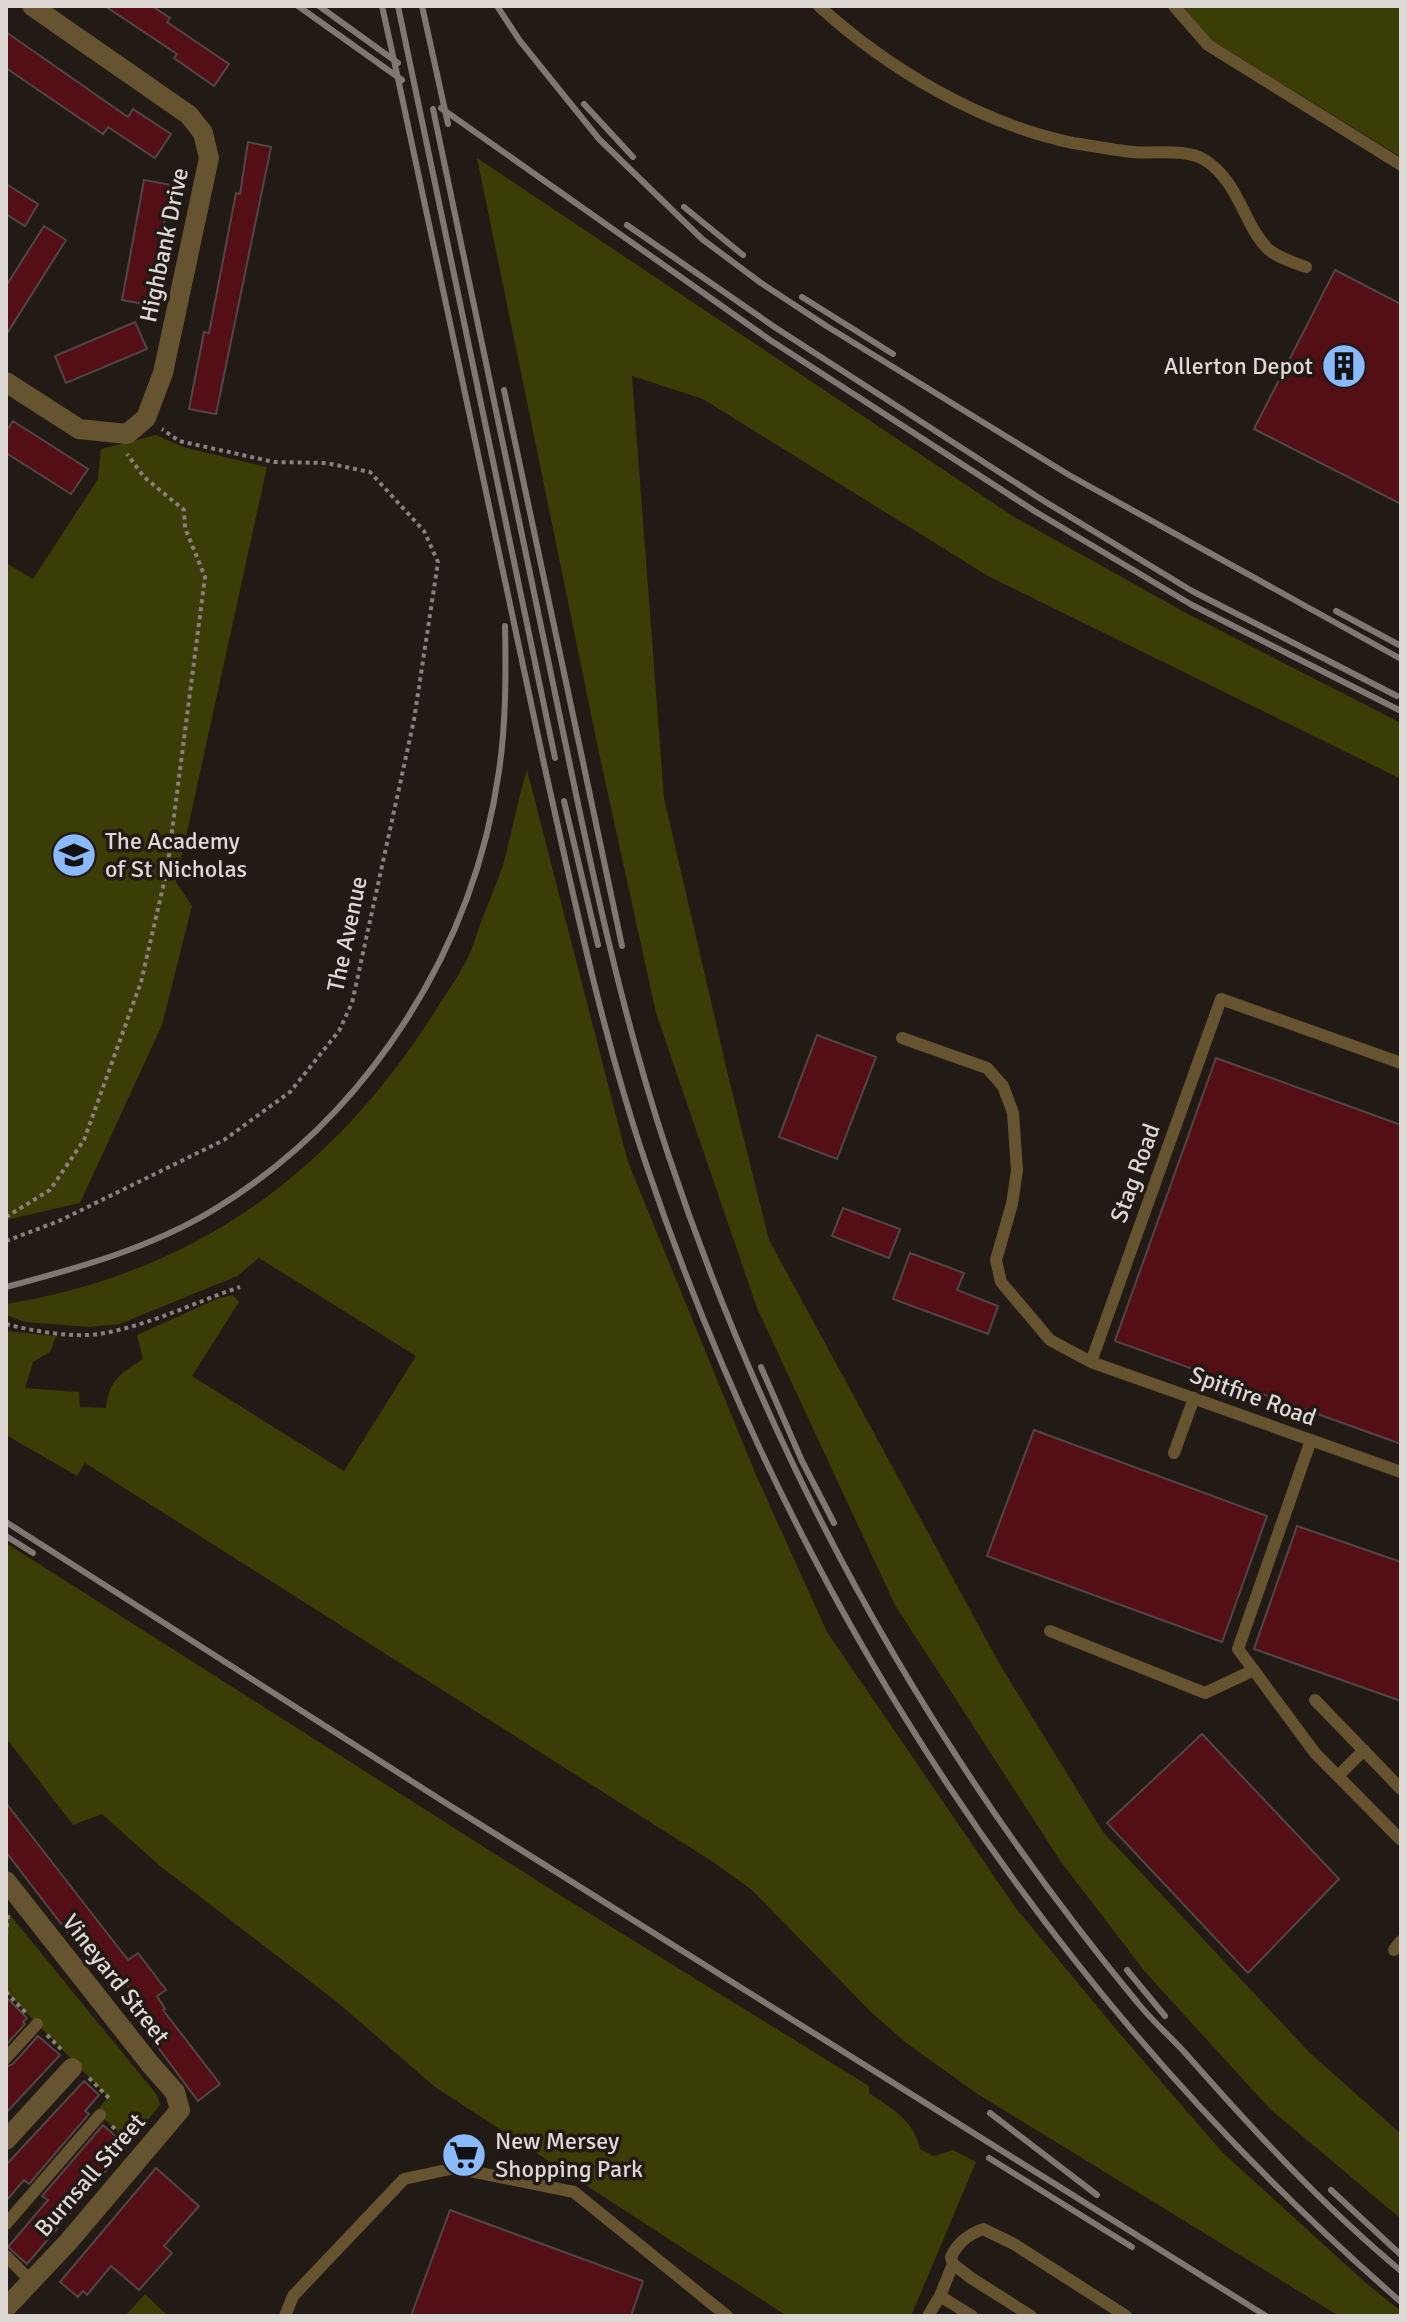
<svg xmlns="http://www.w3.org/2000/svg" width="1407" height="2322" font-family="Signika,sans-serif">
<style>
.green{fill:#3a3d05}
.building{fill:#530e16;stroke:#524645;stroke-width:2}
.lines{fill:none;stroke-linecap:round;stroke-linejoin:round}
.path{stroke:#87807c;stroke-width:4;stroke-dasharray:4 4;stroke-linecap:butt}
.service{stroke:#665330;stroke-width:12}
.minor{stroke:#665330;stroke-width:20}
.rail{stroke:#7e7772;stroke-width:6}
.labels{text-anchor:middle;stroke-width:7;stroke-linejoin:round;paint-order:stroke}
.street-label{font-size:24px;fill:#ded8d4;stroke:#221a15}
.poi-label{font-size:24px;fill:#ded8d4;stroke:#221a15;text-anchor:start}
</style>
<rect width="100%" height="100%" fill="#221a15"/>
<path class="green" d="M1182,6H1401V157L1211,40Z
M477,158L1014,517L1188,614L1401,723V779L988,576L703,399L632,376L664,798L728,1075L769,1240L999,1663L1103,1832L1309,2052L1401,2134V2219L1270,2109L1146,1973L1061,1862L895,1605L757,1308L656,1013L599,753Z
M156,435L183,447L267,467L176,882L192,906L162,1025L80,1203L6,1220V563L33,579L98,479L101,449Z
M527,770L628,1162L756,1475L827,1632L1015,1907L1115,2028L1222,2152L1367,2284L1401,2311V2316H1339L976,2093L905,2042L871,2012L752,1890L713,1862L85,1463L77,1476L6,1435V1331L56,1336L50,1352L33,1362L25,1388L79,1392L80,1407L106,1408C109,1380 120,1374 143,1359L137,1335L219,1298L233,1295L239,1302L192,1376L344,1471L416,1356L259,1258L237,1276L120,1324L89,1327L25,1322L6,1315V1304C195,1273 332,1173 434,1013C444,996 457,979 466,961C473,949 476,935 481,922C488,903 497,884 503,865C512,834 517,801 527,770Z
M6,1543L555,1892L869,2086V2093C892,2109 914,2120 920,2149L934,2156L953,2150L976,2162L911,2316H787L435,2087L337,2002L160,1866L102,1814L73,1825L6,1738Z
M6,1910L157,2095L160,2105L130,2142L96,2112L108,2097L6,1992Z
M145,2294L168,2316H125Z"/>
<path class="building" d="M105,6H152L170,18L167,22L229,64L214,86L174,58L177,54Z
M6,32L128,117L133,109L171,134L155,158L108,127L103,134L6,68Z
M248,142L271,147L216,414L189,409L204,332L209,333L236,193L240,194Z
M144,180L171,185L149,305L122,300Z
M6,184L38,204L25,226L6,214Z
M44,226L66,240L6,335V286Z
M1335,270L1401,304V504L1254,429Z
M135,322L147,349L66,383L55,356Z
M13,421L88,469L71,494L6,453V431Z
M817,1035L876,1057L837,1159L779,1137Z
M1216,1058L1401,1125V1444L1115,1341Z
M843,1208L900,1229L889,1258L832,1236Z
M910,1253L964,1273L957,1290L998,1306L988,1334L893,1299Z
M1034,1430L1267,1516L1222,1642L987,1556Z
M1297,1526L1401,1562V1701L1254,1649Z
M1202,1734L1339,1879L1248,1973L1107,1823Z
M6,1803L128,1960L138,1953L166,1990L157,1996L165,2009L163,2010L220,2084L198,2101L154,2042L163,2035L130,1989L93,1943L82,1951L6,1852Z
M6,1997L27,2018L23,2022L25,2024L6,2045Z
M38,2036L60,2055L6,2113V2067L13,2064Z
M84,2081L99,2095L85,2111L89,2114L29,2184L24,2180L6,2201V2165Z
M103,2125L127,2146L27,2264L8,2247L48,2200L42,2196Z
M156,2168L199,2206L164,2246L172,2253L139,2290L111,2266L87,2295L83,2291L78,2297L60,2282Z
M450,2210L643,2281L631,2316H411Z"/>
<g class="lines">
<path class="path" d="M6,1217L50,1190L84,1140L141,982L167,870L205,577L185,528L184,510L144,477L127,454
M6,1241L59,1221L224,1140L290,1092L339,1031L352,1003L414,720L438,562L424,531L370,472L326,463L274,462L179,441L162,429
M6,1324C32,1331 72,1338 99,1334C148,1326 193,1303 240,1287
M6,1935L8,1914
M6,1992L27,2014
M47,2035L63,2051
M89,2078L109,2098L107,2100
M112,2126L129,2142"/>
<path class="service" d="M819,6C888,69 981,124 1073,143C1093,146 1114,150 1133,152C1155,154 1186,148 1205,160C1240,183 1243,224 1268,249C1278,258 1293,262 1306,267
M1174,6L1208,45L1401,165
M902,1038L987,1068L1003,1086L1013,1113L1017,1170L1012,1204L996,1260L1001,1282L1050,1340L1091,1362L1401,1472
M1091,1362L1221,999L1401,1063
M1311,1440L1238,1649L1315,1753L1401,1840
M1174,1453L1194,1398
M1050,1631L1205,1693L1254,1670
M1315,1700L1401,1789
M1338,1776L1364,1750
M1394,1950L1401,1941
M6,2058L37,2024
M6,2224L100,2115
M6,2256L32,2282
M953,2264L971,2278L1031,2316
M285,2316L293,2296L404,2179L455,2168L574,2192L727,2316
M928,2316L940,2296
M972,2316L940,2296L953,2264L951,2257C958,2242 968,2235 983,2229L1014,2244L1126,2316"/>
<path class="minor" d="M6,382L79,429L127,434L146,418L163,373L209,158L203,133L189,115L32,6
M6,1881L151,2065L175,2092L180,2110L69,2241L6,2308
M6,2140L72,2068"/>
<path class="rail" d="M298,6L402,80
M319,6L398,63
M382,6C438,258 489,511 544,764C574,898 602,1034 646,1164C795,1606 1049,1996 1401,2302
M398,6L555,758
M422,6L448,124
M497,6L520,41L599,139L702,239L761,283L828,327L1069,475L1401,659
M584,104L633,157
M441,108L770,340L1036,512L1192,605L1401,711
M433,109C475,303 514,498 555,693C587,848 618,1004 668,1154C772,1467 927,1748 1137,2002C1152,2021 1171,2037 1187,2055C1254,2131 1323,2206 1401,2271
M684,207L743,255
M627,225L776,328L1044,501L1192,591L1397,696
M802,297L893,354
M504,390L622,946
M1336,611L1401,646
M564,801L598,945
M6,1287C78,1268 151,1248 215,1209C369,1115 474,948 499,771C506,723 506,675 505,626
M761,1367L802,1461L834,1523
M6,1522L441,1800L1266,2316
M6,1536L33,1553
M1127,1970L1165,2016
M990,2113L1097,2195
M989,2158L1132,2247
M1331,2190L1401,2255"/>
</g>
<defs>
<g id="building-disc" transform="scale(2.3)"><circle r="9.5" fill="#8abafc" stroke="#221a15"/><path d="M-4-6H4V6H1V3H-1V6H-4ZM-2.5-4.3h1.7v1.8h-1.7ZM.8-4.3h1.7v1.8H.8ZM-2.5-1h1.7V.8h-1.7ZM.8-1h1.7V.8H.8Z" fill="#111"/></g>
<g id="school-disc" transform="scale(2.3)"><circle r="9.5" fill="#8abafc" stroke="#221a15"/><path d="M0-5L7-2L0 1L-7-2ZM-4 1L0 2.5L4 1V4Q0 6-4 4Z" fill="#111"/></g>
<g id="supermarket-disc" transform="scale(2.3)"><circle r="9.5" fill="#8abafc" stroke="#221a15"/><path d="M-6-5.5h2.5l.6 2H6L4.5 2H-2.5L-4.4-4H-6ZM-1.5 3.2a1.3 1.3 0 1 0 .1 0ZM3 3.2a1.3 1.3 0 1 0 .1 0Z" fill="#111"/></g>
</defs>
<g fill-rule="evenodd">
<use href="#building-disc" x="1344" y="366"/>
<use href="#school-disc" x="74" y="855"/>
<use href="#supermarket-disc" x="464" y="2155"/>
</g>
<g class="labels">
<g class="street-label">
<text transform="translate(164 245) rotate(-78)" y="8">Highbank Drive</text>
<text transform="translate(347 934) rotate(-78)" y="8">The Avenue</text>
<text transform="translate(1135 1173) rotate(-70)" y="8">Stag Road</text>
<text transform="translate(1253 1396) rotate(20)" y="8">Spitfire Road</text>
<text transform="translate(116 1979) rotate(52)" y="8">Vineyard Street</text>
<text transform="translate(90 2175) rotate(-49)" y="8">Burnsall Street</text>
</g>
<g class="poi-label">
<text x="1313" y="374" text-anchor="end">Allerton Depot</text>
<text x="105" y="849">The Academy<tspan x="105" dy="28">of St Nicholas</tspan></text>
<text x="495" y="2149">New Mersey<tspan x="495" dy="28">Shopping Park</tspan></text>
</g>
</g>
<rect width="1407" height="2322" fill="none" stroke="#ded8d4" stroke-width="16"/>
</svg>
